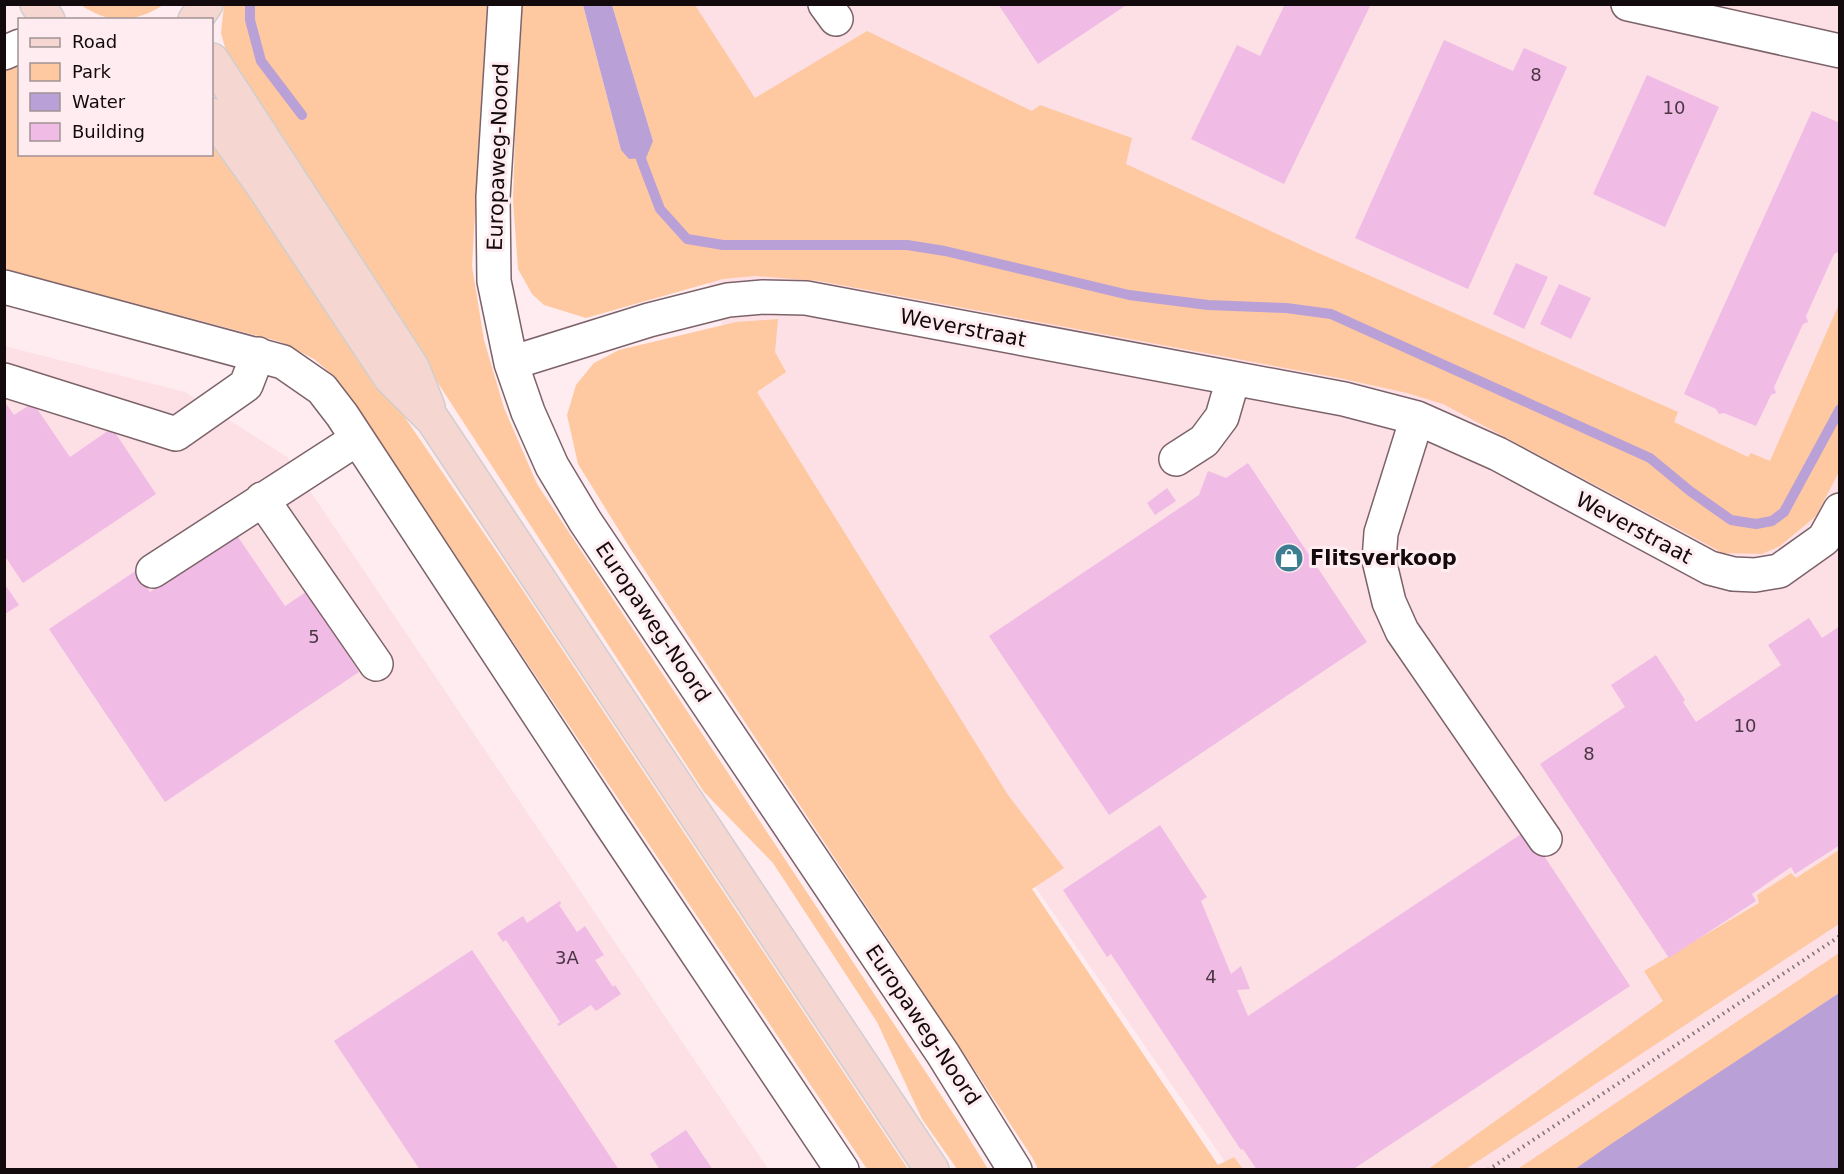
<svg xmlns="http://www.w3.org/2000/svg" width="1844" height="1174" font-family="'DejaVu Sans',sans-serif">
<style>
.built{fill:#fddfe6}
.green{fill:#fec9a1}
.water{fill:#b9a0d7}
.lines{fill:none;stroke-linecap:round;stroke-linejoin:round}
.stream{stroke:#b9a0d7;stroke-width:10}
.building{fill:#f0bbe5}
.minor-casing{stroke:#7c6369;stroke-width:36}
.major-casing{stroke:#d0cecf;stroke-width:36}
.path{stroke:#7e7175;stroke-width:4;stroke-dasharray:1.5 4.5;stroke-linecap:butt}
.minor{stroke:#fff;stroke-width:33}
.major{stroke:#f5d6d0;stroke-width:33}
.labels{text-anchor:middle;stroke-width:6;stroke-linejoin:round;paint-order:stroke}
.number-label{font-size:18px;fill:#4a3643}
.street-label{font-size:21px;fill:#130a0d;stroke:#feecf0}
.poi-label{font-size:21px;font-weight:bold;fill:#130a0d;stroke:#feecf0;text-anchor:start}
</style>
<rect width="100%" height="100%" fill="#feecf0"/>
<path class="built" d="M617,5H1839V993L1575,1169H1230L790,532Z
M4,346L185,392L287,457L768,1169H5Z"/>
<path class="green" d="M81,5H163C136,23 107,24 81,5Z
M224,5H487L472,266L484,340L504,408L537,484L964,1130L988,1169H957L922,1119L877,1022L773,863L704,792L229,62L221,33Z
M522,5H583L621,150L653,141L612,5H695L755,98L867,31L1032,111L1040,105L1132,138L1126,164L1314,251L1678,412L1674,422L1748,457L1751,453L1770,461L1839,304V472L1816,516L1780,546L1762,554L1723,553L1443,404L1407,393L1339,378L819,281L755,276L723,279L586,318L544,305L532,294L518,269L513,201L516,101Z
M4,63L19,64L20,154H212V135L520,586L908,1169H867L335,377L314,359L281,342L5,269Z
M778,319L775,352L786,372L757,392L1008,795L1064,868L1032,889L1218,1165L1234,1157L1243,1169H1038L1032,1157L630,548L578,464L567,415L576,385L594,363L619,350L736,322Z
M1839,850V924L1466,1169L1427,1170L1663,1001L1644,971L1759,903L1757,895L1791,873L1796,878Z
M1839,953V993L1575,1169L1516,1170Z"/>
<path class="water" d="M583,5H612L653,141L646,158L629,159L621,150Z
M1839,993V1169H1575L1611,1144Z"/>
<g class="lines">
<path class="stream" d="M250,4V20L261,61L302,115
M641,159L660,209L687,239L723,245H907L945,251L1129,295L1208,305L1286,308L1331,314L1650,458L1690,491L1731,520L1756,524L1772,521L1784,512L1840,409"/>
</g>
<path class="building" d="M998,4H1128L1038,64Z
M1285,4H1371L1284,184L1191,139L1237,45L1260,56Z
M1444,40L1513,71L1524,48L1567,67L1468,289L1355,238Z
M1647,75L1719,107L1665,227L1593,194Z
M1812,111L1840,123V241L1838,245L1840,251L1834,254L1806,316L1808,322L1803,324L1774,387L1776,393L1771,395L1756,426L1724,413L1719,414L1716,409L1684,394Z
M1516,263L1548,277L1524,329L1493,314Z
M1559,284L1591,298L1571,339L1540,324Z
M4,401L14,415L33,403L70,457L112,428L156,494L23,583L4,555Z
M1248,463L1367,642L1109,815L989,636L1199,495L1208,471L1226,478Z
M1167,488L1176,501L1155,515L1147,503Z
M236,534L285,606L306,592L359,672L165,802L49,629L137,570L150,592Z
M6,586L19,605L5,614L4,587Z
M1809,618L1822,638L1840,626V845L1795,874L1791,867L1752,894L1756,901L1669,958L1540,764L1625,707L1611,685L1656,655L1685,700L1683,702L1696,722L1781,665L1768,645Z
M1160,825L1207,897L1201,901L1231,974L1241,966L1250,989L1237,990L1248,1016L1527,830L1630,986L1352,1170H1257L1243,1149L1241,1150L1111,954L1107,957L1063,890Z
M560,901L561,904L559,905L577,932L585,926L604,955L595,960L613,987L615,985L621,994L596,1011L591,1005L559,1026L557,1024L560,1022L506,940L503,942L497,933L523,916L527,923Z
M472,950L576,1105L619,1170H420L334,1041Z
M686,1130L713,1170H660L650,1154Z"/>
<g class="lines">
<g class="minor-casing">
<path id="minor" d="M505,4L493,197L494,281L511,363L528,412L552,466L585,521L943,1054L1015,1170
M825,4L836,19
M1628,4L1840,51
M4,53L20,46
M4,287L283,362L322,389L342,415L610,823L842,1170
M511,363L649,320L728,300L763,297L806,298L1344,399L1417,418L1498,454L1710,568L1733,574L1755,575L1779,571L1824,539L1840,510
M4,380L176,434L246,385L258,354
M1417,418L1381,533L1379,560L1389,602L1402,631L1545,839
M1176,459L1204,441L1222,417L1233,379
M262,499L376,664
M153,571L357,439"/>
</g>
<g class="major-casing">
<path id="major" d="M37,4L48,20
M195,20L206,4
M212,60L412,367L428,407
M212,115L261,183L390,377L433,420L932,1170"/>
</g>
<path class="path" d="M1488,1170L1840,936"/>
<use href="#minor" class="minor"/>
<use href="#major" class="major"/>
</g>
<defs>
<g id="shop-disc" transform="scale(1.5)"><circle r="9.5" fill="#3d7d91" stroke="#feecf0"/><path d="M-5-2.5h2.3a2.7 3.5 0 0 1 5.4 0H5L5.5 6h-11ZM-1.5-2.5h3a1.5 2.3 0 0 0-3 0Z" fill="#fff"/></g>
</defs>
<g fill-rule="evenodd">
<use href="#shop-disc" x="1289" y="558"/>
</g>
<g class="labels">
<g class="number-label">
<text x="1536" y="81">8</text>
<text x="1674" y="114">10</text>
<text x="314" y="643">5</text>
<text x="1745" y="732">10</text>
<text x="1589" y="760">8</text>
<text x="567" y="964">3A</text>
<text x="1211" y="983">4</text>
</g>
<g class="street-label">
<text transform="translate(498 157) rotate(-88)" y="7">Europaweg-Noord</text>
<text transform="translate(963 328) rotate(11)" y="7">Weverstraat</text>
<text transform="translate(1634 528) rotate(28)" y="7">Weverstraat</text>
<text transform="translate(653 622) rotate(56)" y="7">Europaweg-Noord</text>
<text transform="translate(923 1025) rotate(56)" y="7">Europaweg-Noord</text>
</g>
<g class="poi-label">
<text x="1310" y="565">Flitsverkoop</text>
</g>
</g>
<rect width="1844" height="1174" fill="none" stroke="#130a0d" stroke-width="12"/>
<rect x="18" y="18" width="195" height="138" fill="#feecf0" stroke="#a09295" stroke-width="1.5"/>
<rect x="30" y="38" width="30" height="9" fill="#f5d6d0" stroke="#a09295" stroke-width="1.5"/>
<text x="72" y="48" font-size="18" fill="#130a0d">Road</text>
<rect x="30" y="63" width="30" height="18" fill="#fec9a1" stroke="#a09295" stroke-width="1.5"/>
<text x="72" y="78" font-size="18" fill="#130a0d">Park</text>
<rect x="30" y="93" width="30" height="18" fill="#b9a0d7" stroke="#a09295" stroke-width="1.5"/>
<text x="72" y="108" font-size="18" fill="#130a0d">Water</text>
<rect x="30" y="123" width="30" height="18" fill="#f0bbe5" stroke="#a09295" stroke-width="1.5"/>
<text x="72" y="138" font-size="18" fill="#130a0d">Building</text>
</svg>
